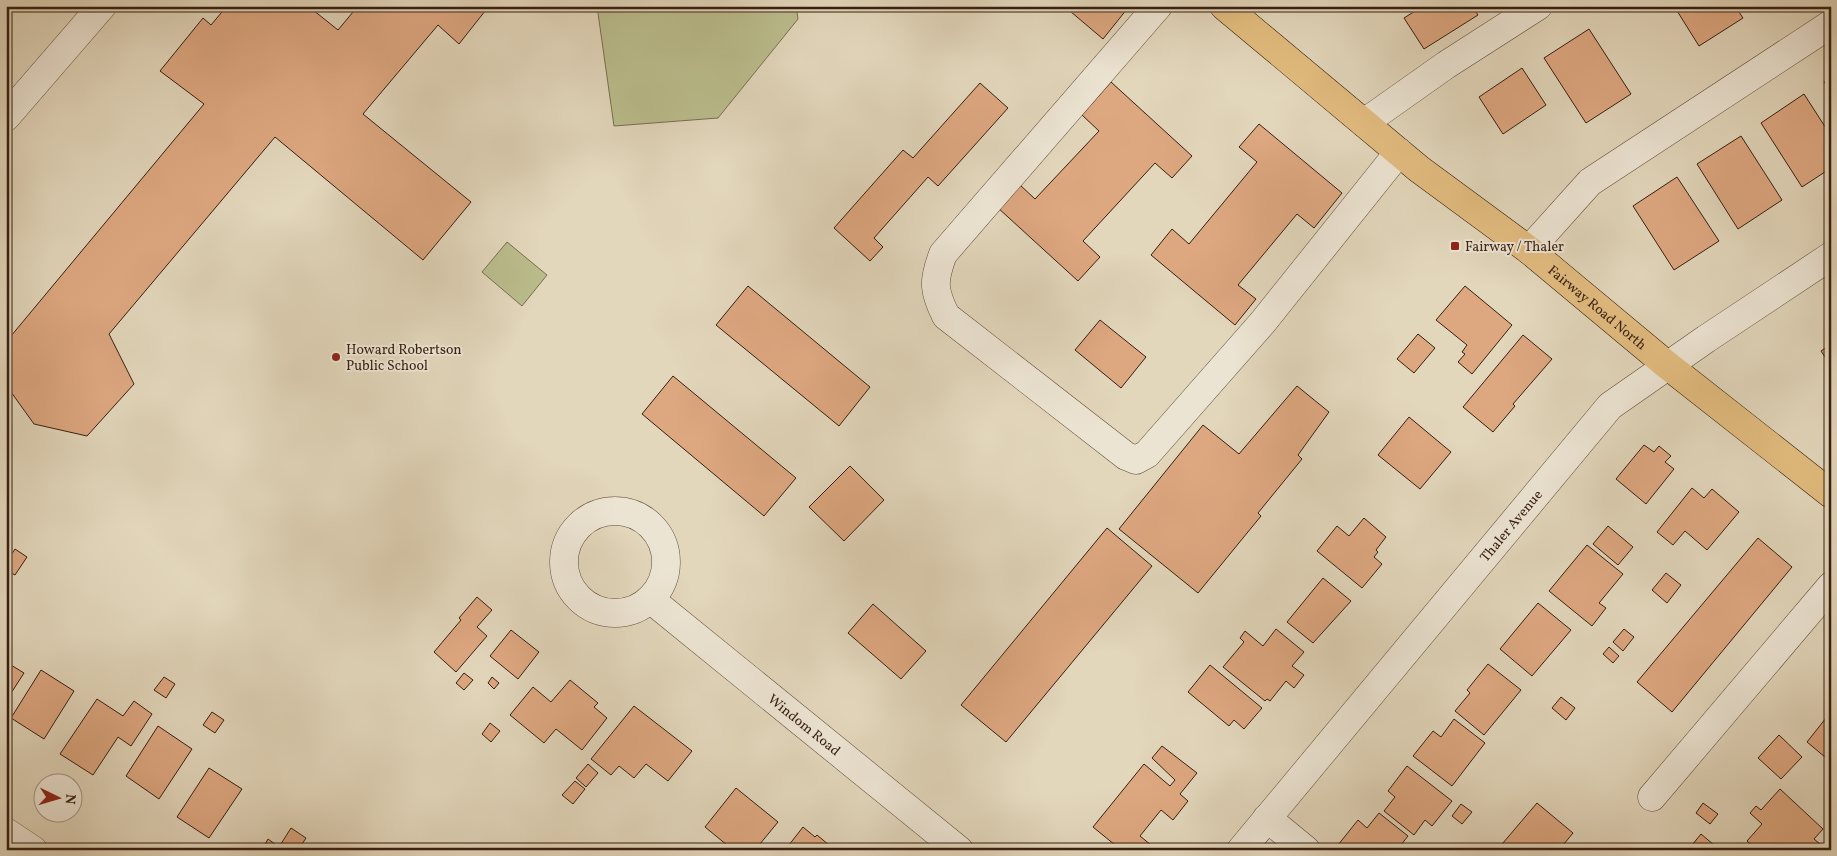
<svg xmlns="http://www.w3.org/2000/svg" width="1837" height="856" font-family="Vollkorn,serif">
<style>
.green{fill:#babc8c;stroke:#786e4e}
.building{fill:#dda780;stroke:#371f10}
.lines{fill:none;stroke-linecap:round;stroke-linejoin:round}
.minor-casing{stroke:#624d3b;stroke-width:29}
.major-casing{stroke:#371f10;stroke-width:29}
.minor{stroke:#ece4d3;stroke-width:28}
.major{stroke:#e1bb7e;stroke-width:28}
.poi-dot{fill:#8f2418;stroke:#ece4d3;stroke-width:2}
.labels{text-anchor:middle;stroke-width:4;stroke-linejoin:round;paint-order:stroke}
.poi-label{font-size:14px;fill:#371f10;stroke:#ece4d3;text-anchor:start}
.street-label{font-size:14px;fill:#371f10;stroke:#ece4d3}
</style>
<rect width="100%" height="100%" fill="#e2d6bb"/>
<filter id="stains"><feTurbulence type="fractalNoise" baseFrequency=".004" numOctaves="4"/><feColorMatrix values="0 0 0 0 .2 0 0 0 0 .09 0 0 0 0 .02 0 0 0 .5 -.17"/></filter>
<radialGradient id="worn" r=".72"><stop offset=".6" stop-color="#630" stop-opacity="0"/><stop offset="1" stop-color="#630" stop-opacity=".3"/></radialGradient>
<path class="green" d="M597,6H796L798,19L718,118L614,126Z
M507,242L547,275L522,306L482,272Z"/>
<path class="building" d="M227,6H308L338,30L358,6H489L459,44L438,25L363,114L471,202L423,260L275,137L109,334L134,384L87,436L34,424L6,385V342L204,104L160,71L203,18L211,25Z
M1064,6H1124L1127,9L1103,39Z
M1423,6H1472L1478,15L1424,49L1404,18Z
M1674,6H1735L1743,18L1699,46Z
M1589,29L1631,94L1586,123L1544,58Z
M1522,68L1546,105L1503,134L1479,97Z
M1831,78V93L1824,82Z
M1111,82L1192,156L1172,178L1155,163L1083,241L1100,257L1078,281L997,207L1019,184L1035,199L1099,131L1082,115Z
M980,83L1008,108L938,186L928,177L874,238L883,247L870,261L834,228L903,150L913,158Z
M1804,94L1831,136V168L1802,187L1761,123Z
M1259,124L1342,193L1314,228L1297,214L1238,285L1256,299L1235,325L1151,255L1172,229L1189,244L1257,162L1239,147Z
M1741,136L1782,200L1738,229L1697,164Z
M1677,177L1719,241L1674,270L1633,206Z
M748,286L870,387L839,426L716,325Z
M1465,286L1512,325L1472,374L1458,362L1465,354L1462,352L1467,345L1436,320Z
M1100,320L1146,357L1121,388L1075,350Z
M1418,334L1435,348L1414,373L1397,359Z
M1523,335L1552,359L1513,404L1515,406L1493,432L1463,407Z
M1831,344V366L1821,351Z
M673,376L796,478L764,516L642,414Z
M1297,386L1329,412L1298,455L1302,459L1258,513L1261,516L1198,593L1119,529L1203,425L1239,454Z
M1409,417L1451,452L1420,489L1378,455Z
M1644,445L1654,452L1659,446L1671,456L1665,462L1674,469L1646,504L1616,479Z
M850,466L884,500L844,541L809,507Z
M1692,488L1704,498L1712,489L1739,512L1707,550L1685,531L1673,545L1657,532Z
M1364,518L1386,537L1376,550L1378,552L1374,557L1382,564L1362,588L1317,551L1337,526L1349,536Z
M1608,526L1633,547L1618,565L1593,544Z
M1107,528L1152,566L1006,742L961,705Z
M1758,538L1792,567L1672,712L1637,682Z
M1587,545L1623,574L1599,603L1606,608L1592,626L1549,591Z
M15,549L27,557L15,575L6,570V563Z
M1666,573L1681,585L1667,603L1652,590Z
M1323,578L1351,601L1313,643L1287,622Z
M477,597L492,610L477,627L487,636L456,672L434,652L461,620L459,618Z
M1538,603L1571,630L1532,676L1500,649Z
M873,604L926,651L901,679L848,633Z
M1276,629L1304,652L1292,666L1304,675L1294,688L1286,681L1270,701L1267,699L1265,701L1223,667L1244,642L1240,638L1245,631L1263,646Z
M1624,629L1634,637L1623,651L1613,642Z
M511,630L539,652L518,679L490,656Z
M1609,647L1619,656L1613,663L1603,654Z
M6,662L24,673L6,701Z
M1488,664L1521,690L1484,735L1455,711L1470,693L1467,690Z
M1210,665L1262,708L1244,729L1234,720L1229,726L1188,692Z
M41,670L74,691L44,739L11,718Z
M464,673L473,680L464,690L456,683Z
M164,677L175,684L166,698L154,690Z
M492,677L499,683L494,689L488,683Z
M570,680L598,703L594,707L607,718L582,750L556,729L544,743L510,715L533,687L551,702Z
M1561,697L1575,708L1566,720L1552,708Z
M97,699L123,716L134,701L152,714L131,746L118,737L93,775L60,754Z
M634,706L692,751L668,781L646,764L634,778L619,766L611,775L591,759Z
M212,712L224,720L215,733L203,725Z
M1830,713L1831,714V762L1807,742Z
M1454,719L1485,743L1452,786L1413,756L1433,731L1441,737Z
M490,723L500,731L491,742L482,734Z
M158,726L192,749L159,799L126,776Z
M1779,735L1802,757L1781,779L1758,758Z
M1162,746L1197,773L1180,794L1188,801L1173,820L1161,810L1140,836L1151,845L1147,850H1111L1115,845L1093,827L1144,764L1170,786L1175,780L1152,758Z
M588,764L598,773L586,787L576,778Z
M1407,766L1452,801L1432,826L1425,820L1414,835L1384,811L1395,797L1388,791Z
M209,768L242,789L209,838L177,817Z
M575,781L585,789L573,804L562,795Z
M736,788L778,822L755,850H733L705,827Z
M1780,789L1823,829L1814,839L1820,844L1815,850H1757L1747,841L1762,824L1750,813L1756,806L1761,810Z
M1537,803L1573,833L1559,850H1497Z
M1703,803L1718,814L1710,824L1696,813Z
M1461,804L1472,812L1462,824L1452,816Z
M1379,813L1408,836L1397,850H1344L1338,845L1358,820L1367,828Z
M803,827L815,837L817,835L835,850H785Z
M291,828L306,838L298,850H262L268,839L279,847Z
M1701,834L1720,850H1688Z"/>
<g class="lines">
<g class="minor-casing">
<g id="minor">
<path d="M1158,6L943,254C933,281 933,290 946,316L1126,456L1136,460L1147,454L1263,322L1399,152"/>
<path d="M6,117L102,6"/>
<path d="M1364,123L1446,65L1538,6"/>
<path d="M1529,250L1590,182L1831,24"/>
<circle cx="615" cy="562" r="51"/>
<path id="s1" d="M650,599L959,850"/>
<path d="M1652,797L1831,586"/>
<path d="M1267,818L1306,850"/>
<path d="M6,832L33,850"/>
<path id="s2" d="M1241,850L1610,406L1706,339L1831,256"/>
</g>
</g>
<g class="major-casing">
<g id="major">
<path id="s3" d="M1224,6L1419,169L1529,250L1667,365L1831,494"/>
</g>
</g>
<use href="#minor" class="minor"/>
<use href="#major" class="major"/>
</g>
<g class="poi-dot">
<rect x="1450" y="241" width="10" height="10" rx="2.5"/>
<circle cx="336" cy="357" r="5"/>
</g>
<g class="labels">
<g class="poi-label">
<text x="1465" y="251">Fairway / Thaler</text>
<text x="346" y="354">Howard Robertson<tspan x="346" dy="16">Public School</tspan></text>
</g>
<g class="street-label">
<text dy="5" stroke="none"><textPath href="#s3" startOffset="480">Fairway Road North</textPath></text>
<text dy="5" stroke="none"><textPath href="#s2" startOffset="422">Thaler Avenue</textPath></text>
<text dy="5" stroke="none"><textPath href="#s1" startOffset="199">Windom Road</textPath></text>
</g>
</g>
<rect width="1837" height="856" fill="none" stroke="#e2d6bb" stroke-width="25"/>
<rect x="8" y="8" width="1822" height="841" fill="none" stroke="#371f10" stroke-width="2.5"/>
<rect x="12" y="12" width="1812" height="831" fill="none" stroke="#371f10"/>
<g transform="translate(58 798) rotate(95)"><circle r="24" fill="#ece4d3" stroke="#a49585"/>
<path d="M0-4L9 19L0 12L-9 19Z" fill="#8f2418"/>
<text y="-8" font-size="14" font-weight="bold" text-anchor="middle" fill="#371f10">N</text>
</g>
<rect width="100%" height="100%" filter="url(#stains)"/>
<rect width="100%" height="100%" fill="url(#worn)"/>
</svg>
